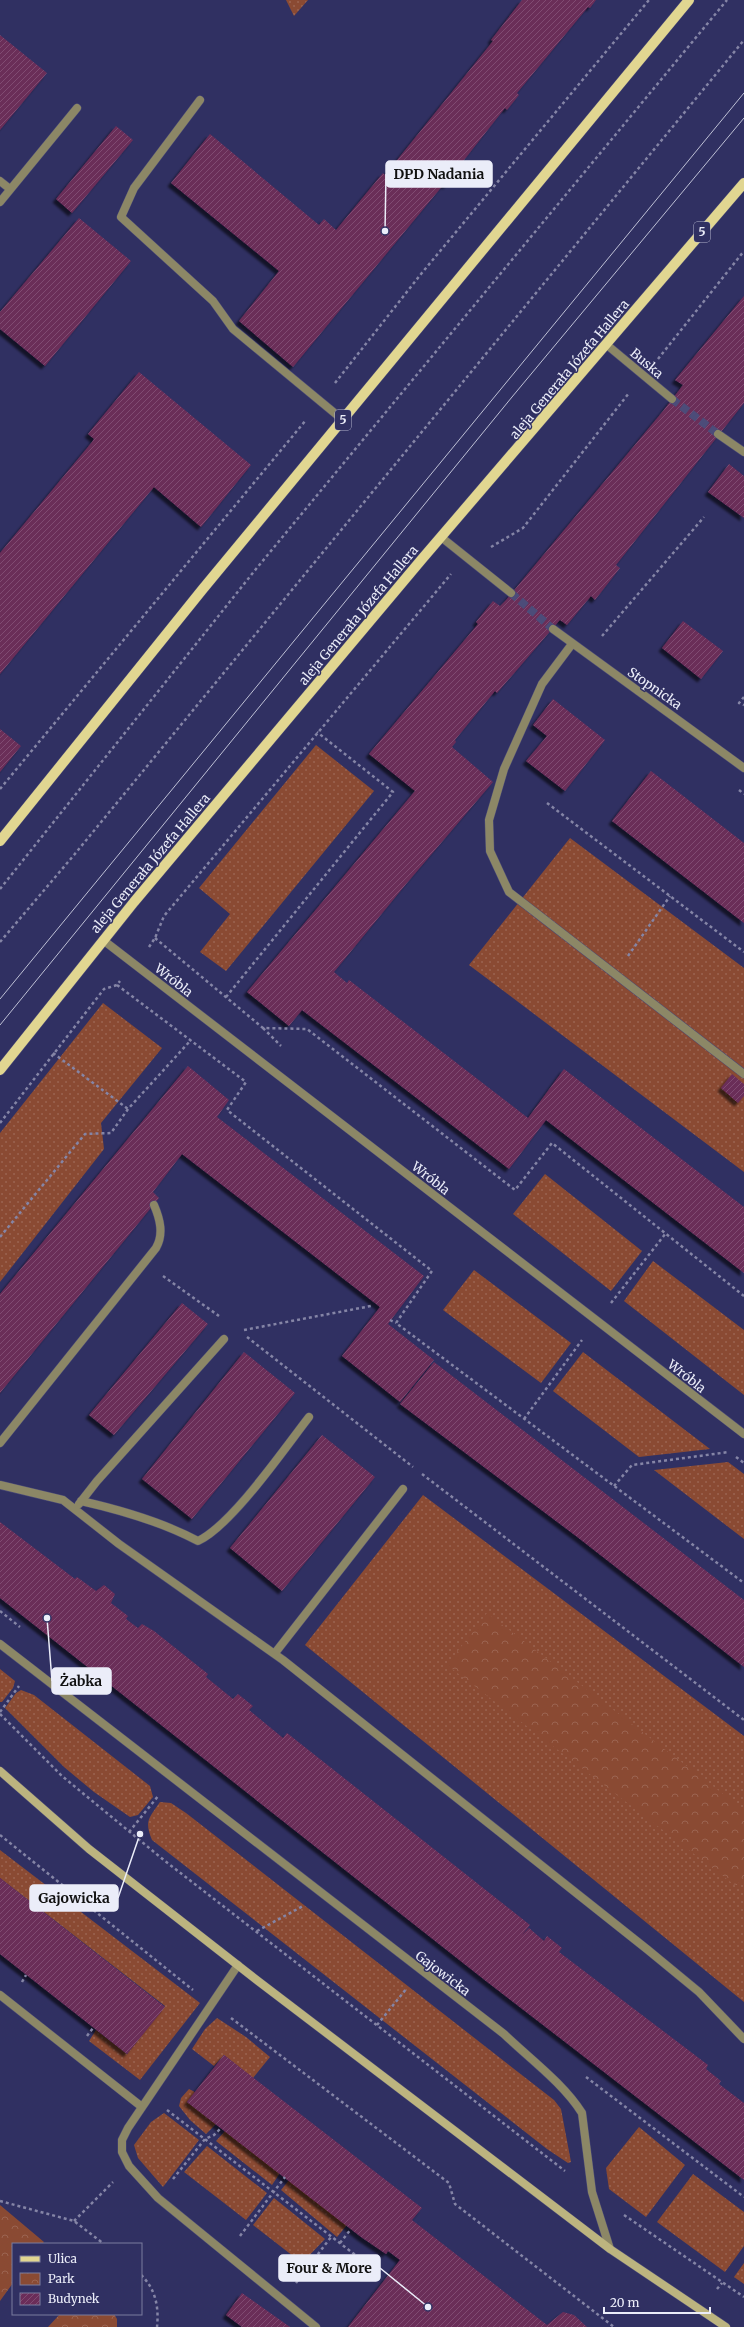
<svg xmlns="http://www.w3.org/2000/svg" width="744" height="2327" font-family="Merriweather,serif">
<style>
.grass{fill:url(#grass-dots)}
.park{fill:url(#park-crowns)}
.building{fill:url(#building-hatch);filter:url(#shadow)}
.lines{fill:none;stroke-linecap:round;stroke-linejoin:round}
.street-tunnel{stroke:#4c4c79;stroke-width:8;stroke-dasharray:8 4;stroke-linecap:butt}
.lane-casing{stroke:#4a4a77;stroke-width:9}
.street-casing{stroke:#4a4a77;stroke-width:9}
.secondary-casing{stroke:#4a4a77;stroke-width:9}
.primary-casing{stroke:#4a4a77;stroke-width:11}
.path{stroke:#8585a6;stroke-width:2.5;stroke-dasharray:3 3;stroke-linecap:butt}
.lane{stroke:#8c8766;stroke-width:8}
.street{stroke:#8c8766;stroke-width:8}
.secondary{stroke:#bcb47f;stroke-width:8}
.primary{stroke:#e1d691;stroke-width:10}
.tram{stroke:#bec0d5;stroke-width:1}
.labels{text-anchor:middle;stroke-width:3;stroke-linejoin:round;paint-order:stroke}
.shield{fill:#303062;stroke:#b3b4cc;stroke-width:1}
.shield-label{font-size:12px;font-weight:bold;fill:#ebedf9}
.street-label{font-size:13px;fill:#ebedf9;stroke:#303062}
.leader{fill:none;stroke:#ebedf9;stroke-width:1.5}
.callout-dot{fill:#ebedf9;stroke:#303062;stroke-width:1.5}
.callout{fill:#ebedf9;stroke:#ebedf9;stroke-width:1.5}
.callout-label{font-size:14px;text-anchor:middle;font-weight:bold;fill:#111}
</style>
<defs>
<pattern id="grass-dots" width="8" height="8" patternUnits="userSpaceOnUse"><rect width="8" height="8" fill="#8a4a33"/><path d="M2 2h.1M6 6h.1" fill="none" stroke="#9b6451" stroke-width="1.8" stroke-linecap="round"/></pattern>
<pattern id="park-crowns" width="20" height="18" patternUnits="userSpaceOnUse"><rect width="20" height="18" fill="#8a4a33"/><path d="M2 6a3 3 0 1 1 6 0M12 15a3 3 0 1 1 6 0" fill="none" stroke="#9b6451"/></pattern>
<pattern id="building-hatch" width="6" height="6" patternUnits="userSpaceOnUse"><rect width="6" height="6" fill="#6b2d59"/><path d="M-1 1l2-2M0 6l6-6M5 7l2-2" fill="none" stroke="#804c72"/></pattern>
<filter id="shadow"><feDropShadow dx="-3.5" dy="3.5" stdDeviation="1" flood-color="#0009"/></filter>
</defs>
<rect width="100%" height="100%" fill="#303062"/>
<path class="grass" d="M286,0H308L294,16Z
M316,745L374,791L226,971L200,952L230,914L199,888Z
M570,838L744,968V1172L469,965Z
M103,1003L162,1048L101,1123L104,1149L0,1282V1133Z
M545,1174L642,1251L611,1291L513,1214Z
M653,1261L744,1330V1395L624,1301Z
M474,1270L571,1343L541,1383L443,1310Z
M583,1352L710,1449L639,1457L553,1391Z
M728,1462L744,1474V1539L654,1470Z
M423,1495L744,1736V2002L305,1645Z
M0,1669L15,1681L13,1688L2,1702H0Z
M21,1690L34,1695L150,1786L153,1797L138,1815L130,1817L94,1792L64,1767L5,1708L16,1693Z
M160,1802L171,1803L186,1813L554,2100L561,2109L571,2162L568,2163L547,2149L152,1840C144,1821 149,1818 160,1802Z
M0,1850L200,2003L140,2080L89,2041L96,2030L127,2054L165,2006L0,1878Z
M217,2018L246,2037L270,2057L253,2078L224,2055L214,2066L192,2049L205,2029Z
M189,2089L195,2092L187,2102L216,2124L206,2134L190,2120L179,2106L181,2098Z
M164,2113L199,2140L163,2187L138,2158L134,2145L151,2122Z
M639,2127L685,2165L646,2217L609,2189L606,2168Z
M225,2131L280,2173L272,2185L216,2141Z
M207,2146L267,2193L246,2220L184,2172Z
M693,2174L744,2212V2246L725,2272L657,2222Z
M289,2180L347,2225L337,2237L281,2190Z
M274,2198L325,2239L302,2263L253,2225Z
M744,2263V2284L734,2277Z"/>
<path class="park" d="M487,1613L744,1810V1876L736,1886L447,1665Z
M0,2205L44,2242L42,2244H13V2283L0,2301Z
M60,2314H114L117,2319V2327H48Z"/>
<path class="building" d="M522,0H596L590,8L588,7L517,93L519,95L507,110L505,108L457,169L459,171L446,186L444,184L293,367L239,321L279,271L171,183L210,134L319,225L324,219L336,230L383,173L385,175L493,41L491,40Z
M0,35L47,73L0,130Z
M116,126L133,140L72,213L56,199Z
M79,218L131,261L45,366L0,329V312Z
M744,296V403L616,565L620,568L595,600L591,596L567,625L560,620L559,621L497,693L495,691L455,740L456,742L452,747L493,782L407,883L334,972L347,983L349,980L528,1118L564,1069L744,1207V1273L546,1120L509,1169L302,1010L289,1026L247,992L415,791L369,754L478,624L476,622L493,601L500,606L506,600L663,411L683,385L675,380Z
M139,372L251,465L201,527L154,487L0,674V553L92,442L94,439L88,434Z
M729,464L744,476V518L708,492Z
M683,621L723,651L701,679L662,648Z
M553,699L605,740L565,791L526,761L547,736L533,725Z
M0,729L21,746L0,772Z
M651,771L744,843V923L612,821Z
M188,1066L229,1100L217,1117L424,1276L388,1324L434,1360L400,1402L342,1356L380,1307L182,1154L153,1192L159,1198L0,1393V1294Z
M732,1074L744,1084V1096L738,1103L721,1088Z
M182,1303L208,1324L114,1435L89,1415Z
M244,1352L295,1393L192,1519L142,1479Z
M434,1362L744,1600V1667L576,1536L400,1404Z
M322,1435L375,1477L282,1591L230,1548Z
M0,1522L75,1579L77,1577L96,1591L104,1585L115,1594L111,1603L128,1616L126,1619L138,1628L142,1624L154,1631L208,1674L206,1677L233,1699L238,1694L253,1706L249,1710L283,1738L287,1733L530,1925L522,1935L529,1928L544,1941L547,1936L562,1948L559,1952L708,2065L706,2069L721,2081L719,2084L744,2103V2180L486,1981L0,1598Z
M0,1878L165,2007L127,2054L0,1954Z
M224,2055L422,2208L412,2220L547,2325L563,2312L574,2315L587,2327H348L400,2260L388,2251L386,2254L361,2237L187,2102Z
M242,2293L290,2327H242L226,2315Z"/>
<g class="lines">
<path class="street-tunnel" d="M672,399L718,434
M511,593L553,629"/>
<g class="lane-casing">
<path id="lane" d="M200,100L134,188L121,217L213,301L233,329L343,420
M0,181L10,189
M0,202L77,108
M572,644L542,684L504,769L489,820L490,851L509,892L744,1074
M0,1443L156,1248C164,1234 160,1219 154,1205
M0,1485L63,1500L119,1544L283,1660L648,1950L699,1992L744,2039
M81,1501C121,1510 162,1522 198,1541C232,1525 284,1449 309,1417
M79,1504L97,1481L224,1339
M275,1653L403,1489
M238,1965L128,2128L122,2140V2152L129,2166L158,2198L316,2327
M0,1995L142,2107"/>
</g>
<g class="street-casing">
<path id="street" d="M607,345L672,399
M718,434L744,452
M441,537L511,593
M553,629L744,768
M103,940L744,1434
M0,1644L504,2034C530,2059 563,2083 582,2113L592,2192L610,2249"/>
</g>
<g class="secondary-casing">
<path id="secondary" d="M0,1771L89,1849L258,1981L610,2249L726,2327"/>
</g>
<g class="primary-casing">
<path id="primary" d="M0,841L202,590L689,0
M0,1070L134,902L422,559L744,183"/>
</g>
<path class="path" d="M658,359L744,251
M335,383L421,274L649,0
M491,547L523,528L629,393
M602,636L704,517
M744,697L739,703L744,705
M0,789L306,420
M739,790L744,794
M547,803L744,952
M0,889L256,569L727,0
M155,938L263,1028L307,1029L515,1190L552,1143L744,1296
M0,942L74,855L744,40
M149,947L155,938L164,916L451,574
M628,956L670,896
M117,985L246,1082L227,1110L432,1271L396,1323L744,1583
M226,997L393,792L317,732
M263,1028L281,1046
M53,1053L128,1109
M0,1123L104,989L117,985L120,981
M0,1237L85,1134L111,1133L128,1109L191,1040
M163,1276L219,1316
M611,1303L666,1233
M390,1320L396,1323
M244,1330L371,1306
M247,1337L413,1467
M524,1419L582,1340
M736,1457L744,1463
M422,1474L744,1720
M614,1486L632,1465L729,1452
M0,1611L20,1627
M0,1712L19,1686
M0,1714L62,1776L165,1861L565,2171
M129,1832L159,1795
M0,1835L193,1990
M257,1931L303,1906
M22,1982L26,1975
M231,2018L449,2183L455,2204L614,2327
M377,2025L407,1988
M87,2036L93,2028
M586,2077L744,2197
M167,2110L380,2274
M173,2179L205,2139L214,2135L221,2128
M0,2201L74,2221L104,2244
M624,2215L744,2297
M74,2221L113,2182
M240,2236L285,2177
M340,2243L351,2229
M141,2275C156,2289 159,2308 157,2327
M296,2283L331,2237
M717,2289L722,2283"/>
<use href="#lane" class="lane"/>
<use href="#street" class="street"/>
<use href="#secondary" class="secondary"/>
<use href="#primary" class="primary"/>
<path class="tram" d="M0,999L744,93
M0,1025L512,397L744,118"/>
</g>
<g class="labels">
<g class="shield">
<rect x="694" y="222" width="16" height="20" rx="3"/>
<rect x="335" y="410" width="16" height="20" rx="3"/>
</g>
<g class="shield-label">
<text x="702" y="236">5</text>
<text x="343" y="424">5</text>
</g>
<g class="street-label">
<text transform="translate(647 363) rotate(40)" y="5">Buska</text>
<text transform="translate(569 369) rotate(-50)" y="5">aleja Generała Józefa Hallera</text>
<text transform="translate(358 615) rotate(-50)" y="5">aleja Generała Józefa Hallera</text>
<text transform="translate(655 688) rotate(35)" y="5">Stopnicka</text>
<text transform="translate(150 863) rotate(-50)" y="5">aleja Generała Józefa Hallera</text>
<text transform="translate(174 980) rotate(38)" y="5">Wróbla</text>
<text transform="translate(431 1178) rotate(38)" y="5">Wróbla</text>
<text transform="translate(687 1376) rotate(38)" y="5">Wróbla</text>
<text transform="translate(443 1973) rotate(37)" y="5">Gajowicka</text>
</g>
</g>
<path class="leader" d="M385 231L386 174M47 1618L52 1681M140 1834L118 1898M428 2307L380 2268"/>
<g class="callout-dot">
<circle cx="385" cy="231" r="4"/>
<circle cx="47" cy="1618" r="4"/>
<circle cx="140" cy="1834" r="4"/>
<circle cx="428" cy="2307" r="4"/>
</g>
<g class="callout">
<rect x="386" y="161" width="106" height="26" rx="4"/>
<rect x="52" y="1668" width="59" height="26" rx="4"/>
<rect x="30" y="1885" width="88" height="26" rx="4"/>
<rect x="279" y="2255" width="101" height="26" rx="4"/>
</g>
<g class="callout-label">
<text x="439" y="179">DPD Nadania</text>
<text x="81" y="1686">Żabka</text>
<text x="74" y="1903">Gajowicka</text>
<text x="329" y="2273">Four &amp; More</text>
</g>
<rect x="12" y="2243" width="130" height="72" fill="#303062" stroke="#7b7c9e"/>
<rect x="20" y="2256" width="20" height="6" fill="#e1d691" stroke="#7b7c9e"/>
<text x="48" y="2263" font-size="12" fill="#ebedf9">Ulica</text>
<rect x="20" y="2273" width="20" height="12" fill="url(#park-crowns)" stroke="#7b7c9e"/>
<text x="48" y="2283" font-size="12" fill="#ebedf9">Park</text>
<rect x="20" y="2293" width="20" height="12" fill="url(#building-hatch)" stroke="#7b7c9e"/>
<text x="48" y="2303" font-size="12" fill="#ebedf9">Budynek</text>
<path d="M604 2307v6h106v-6" fill="none" stroke="#ebedf9" stroke-width="2"/>
<text x="610" y="2307" font-size="12" fill="#ebedf9" stroke="#303062" stroke-width="3" paint-order="stroke">20 m</text>
</svg>
